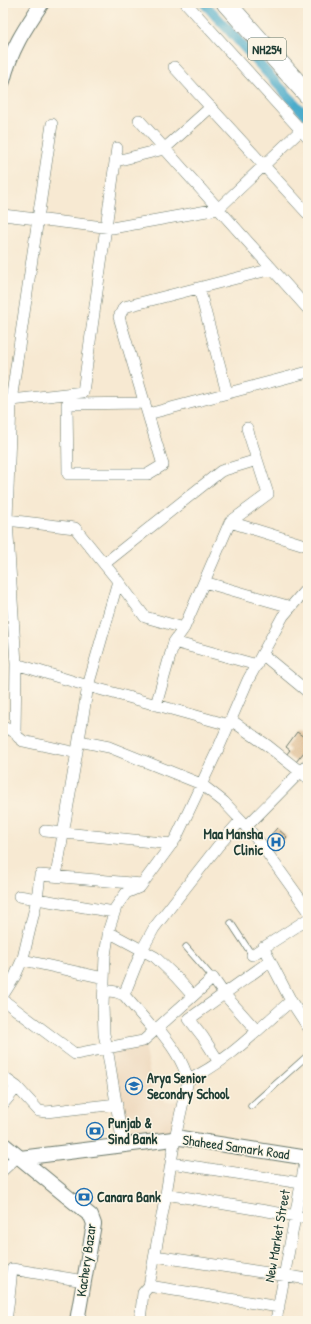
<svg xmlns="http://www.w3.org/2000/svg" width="311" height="1324" font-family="'Patrick Hand',sans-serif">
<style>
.built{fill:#edd7bb}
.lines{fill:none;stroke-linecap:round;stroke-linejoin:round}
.canal{stroke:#4caccb;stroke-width:10}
.building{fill:#d3a977}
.service-casing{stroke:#6b796b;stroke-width:7}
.minor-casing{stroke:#6b796b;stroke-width:12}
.tertiary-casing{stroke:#6b796b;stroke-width:16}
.trunk-casing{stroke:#6b796b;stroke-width:20}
.service{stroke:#fff;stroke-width:5.5}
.minor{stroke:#fff;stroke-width:11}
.tertiary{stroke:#fff;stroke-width:14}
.trunk{stroke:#fff;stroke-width:19}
.labels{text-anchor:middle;stroke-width:3;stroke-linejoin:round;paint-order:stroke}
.shield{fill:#fcf5e5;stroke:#617469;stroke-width:1}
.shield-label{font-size:13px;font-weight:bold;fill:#1f3d34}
.poi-label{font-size:14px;font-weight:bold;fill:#1f3d34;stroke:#fcf5e5;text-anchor:start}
.street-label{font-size:14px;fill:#1f3d34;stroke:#fcf5e5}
</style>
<rect width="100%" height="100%" fill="#fcf5e5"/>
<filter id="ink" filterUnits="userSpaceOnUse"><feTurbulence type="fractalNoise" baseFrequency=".025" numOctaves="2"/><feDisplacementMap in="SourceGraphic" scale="8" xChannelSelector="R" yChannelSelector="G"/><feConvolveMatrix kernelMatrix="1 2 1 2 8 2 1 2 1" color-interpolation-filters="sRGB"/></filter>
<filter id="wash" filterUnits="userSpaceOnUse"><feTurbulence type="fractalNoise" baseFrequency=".012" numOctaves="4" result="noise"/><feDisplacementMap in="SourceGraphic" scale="16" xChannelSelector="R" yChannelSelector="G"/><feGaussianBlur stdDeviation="0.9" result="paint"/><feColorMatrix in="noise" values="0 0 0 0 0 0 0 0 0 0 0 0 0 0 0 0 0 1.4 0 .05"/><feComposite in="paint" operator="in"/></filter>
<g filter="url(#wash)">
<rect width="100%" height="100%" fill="#f7e9d2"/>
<path class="built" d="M143,1041L151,1080L152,1091H164L165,1102L178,1101L173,1134L126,1140L110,1049Z"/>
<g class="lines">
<path class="canal" d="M204,3L308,118"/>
</g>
<g id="blocks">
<path class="building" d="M297,732L308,740V747L296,762L286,755L290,750L286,747Z
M277,828L287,837L273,852L267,846L272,840L269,837Z"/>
</g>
</g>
<g filter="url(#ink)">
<use href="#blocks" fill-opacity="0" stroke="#6b796b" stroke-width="1"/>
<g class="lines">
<g class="service-casing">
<path id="service" d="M231,923L252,955
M186,947L213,978
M251,1106L308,1055"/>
</g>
<g class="minor-casing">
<path id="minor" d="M186,3L308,138
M174,67L308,214
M139,120L308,309
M116,161L164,149L211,107
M3,215L112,228L218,209L301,130
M199,288L227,393
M3,401L83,392L117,148
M145,403L67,404L68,474H148L163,465L119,317L124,307L272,269
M148,414L308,372
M7,520L75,528L118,581
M230,522L268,494L247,428
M104,564L221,471L257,460
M204,582L291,607
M174,642L257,665
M262,654L308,692
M16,664L88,686L229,725
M156,705L174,642L184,628L230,522L308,546
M231,720L268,746L308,778
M3,727L15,732L18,737L23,741L77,753
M15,732L16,664L7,520L11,401L52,124
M79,741L109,747L201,784L224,802L241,820L260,843L308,910
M246,827L308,764
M45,831L172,844
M56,876L88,686L118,581L145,617L184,628
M19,896L114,912
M108,933L114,935L155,957L176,977L193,996
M263,947L291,1001L308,1027
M252,955L308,919
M23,960L104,978
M104,990L116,992L124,995L154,1030
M3,995L15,976L23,958L37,899L40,875L142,884
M124,995L142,950L154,928L218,846L241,820
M3,1000L75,1054L143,1041L213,978L224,994L257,1031
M157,1027C170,1043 183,1060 188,1080L175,1138L166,1194L149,1286L279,1307
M219,1062L203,1037L189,1019L270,961
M3,1077L17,1087L39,1111L46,1112L117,1104
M188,1080C228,1062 259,1028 291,1001
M3,1104L17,1087
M123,1145L107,1048L104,1034L103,1006L105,956L109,929L116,907L126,893L140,887L176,838L219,747L248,680L283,616L308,587
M171,1163L307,1184
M3,1170L18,1156
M166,1194L308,1218
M155,1256L308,1279
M3,1297L9,1298L12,1269L84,1281
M6,1321L9,1298
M140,1321L143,1293L149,1286
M276,1321L306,1157"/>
</g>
<g class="tertiary-casing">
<path id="tertiary" d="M3,81C11,49 24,30 42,3
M3,1144L91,1216L94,1224L77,1321
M20,1158L181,1138L308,1158"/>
</g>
<g class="trunk-casing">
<path id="trunk" d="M226,3L308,95"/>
</g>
<use href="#service" class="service"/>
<use href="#minor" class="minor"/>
<use href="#tertiary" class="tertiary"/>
<use href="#trunk" class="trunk"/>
</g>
</g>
<defs>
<g id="hospital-ring" transform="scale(0.9)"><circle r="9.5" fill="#fcf5e5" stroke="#1f6fb2" stroke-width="1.5"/><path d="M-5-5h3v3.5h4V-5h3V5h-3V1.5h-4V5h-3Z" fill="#1f6fb2"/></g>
<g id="school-ring" transform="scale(0.9)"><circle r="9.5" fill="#fcf5e5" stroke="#1f6fb2" stroke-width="1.5"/><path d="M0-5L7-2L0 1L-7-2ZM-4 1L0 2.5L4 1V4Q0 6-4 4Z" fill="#1f6fb2"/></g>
<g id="bank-ring" transform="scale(0.9)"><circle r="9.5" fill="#fcf5e5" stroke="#1f6fb2" stroke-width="1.5"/><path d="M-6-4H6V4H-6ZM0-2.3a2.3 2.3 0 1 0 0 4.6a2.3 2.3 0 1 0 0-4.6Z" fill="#1f6fb2"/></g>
</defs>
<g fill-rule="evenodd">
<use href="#hospital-ring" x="276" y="842"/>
<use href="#school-ring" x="134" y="1086"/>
<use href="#bank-ring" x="95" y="1131"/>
<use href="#bank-ring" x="84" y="1197"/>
</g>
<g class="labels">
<rect class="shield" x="248" y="38" width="38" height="22" rx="3"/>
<g class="shield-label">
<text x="267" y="54">NH254</text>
</g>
<g class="poi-label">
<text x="263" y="839" text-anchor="end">Maa Mansha<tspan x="263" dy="16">Clinic</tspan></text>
<text x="147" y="1083">Arya Senior<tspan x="147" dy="16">Secondry School</tspan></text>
<text x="108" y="1128">Punjab &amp;<tspan x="108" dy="16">Sind Bank</tspan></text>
<text x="97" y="1202">Canara Bank</text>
</g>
<g class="street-label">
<text transform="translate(236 1147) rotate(8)" y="5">Shaheed Samark Road</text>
<text transform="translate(277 1236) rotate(-80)" y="5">New Market Street</text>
<text transform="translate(86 1260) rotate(-82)" y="5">Kachery Bazar</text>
</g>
</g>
<rect width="311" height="1324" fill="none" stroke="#fcf5e5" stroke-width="16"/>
</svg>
